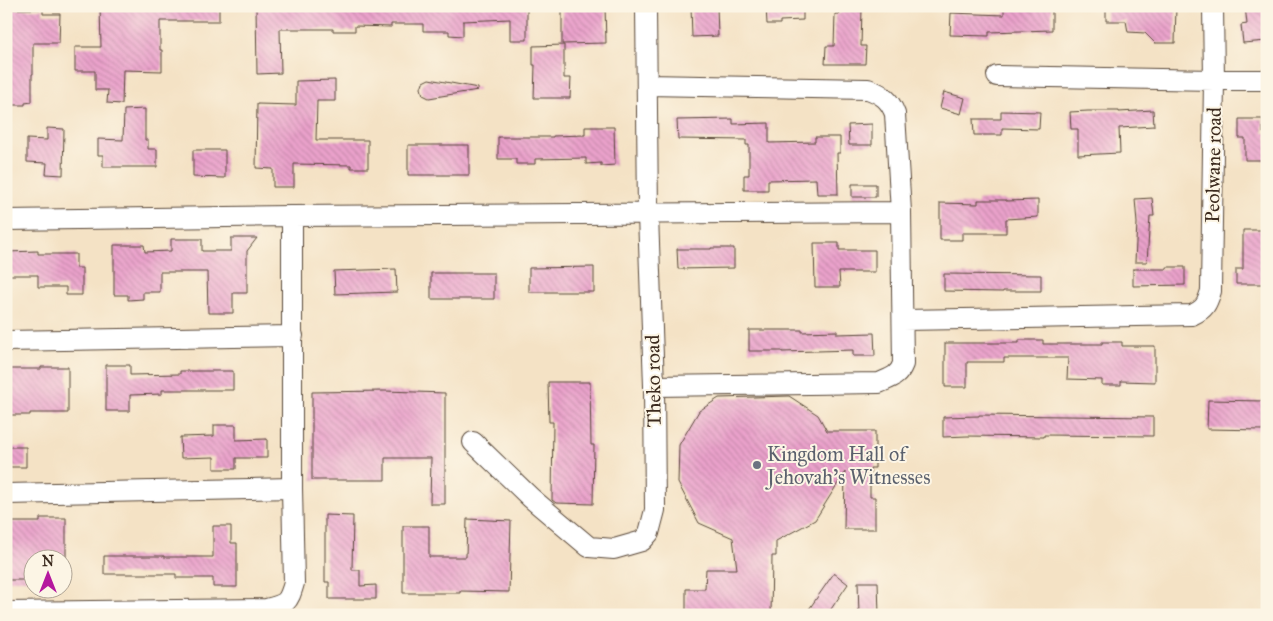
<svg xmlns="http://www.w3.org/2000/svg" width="1273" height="621" font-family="'IM FELL Great Primer',serif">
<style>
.building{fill:url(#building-back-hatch)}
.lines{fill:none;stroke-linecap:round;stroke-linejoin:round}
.street-casing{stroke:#574637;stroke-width:22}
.street{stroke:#fff;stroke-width:20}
.worship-dot{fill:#6b7280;stroke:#fcf5e5;stroke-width:2}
.labels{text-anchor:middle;stroke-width:4;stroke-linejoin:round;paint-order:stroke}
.street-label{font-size:20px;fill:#3b2a1e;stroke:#fcf5e5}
.worship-label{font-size:20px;fill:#5b616d;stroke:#fcf5e5;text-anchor:start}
</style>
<defs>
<pattern id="building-back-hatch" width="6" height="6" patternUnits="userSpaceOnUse" patternTransform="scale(1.25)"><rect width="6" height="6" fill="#eba2cc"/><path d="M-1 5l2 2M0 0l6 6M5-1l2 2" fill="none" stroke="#c084a5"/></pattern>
</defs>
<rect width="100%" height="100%" fill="#fcf5e5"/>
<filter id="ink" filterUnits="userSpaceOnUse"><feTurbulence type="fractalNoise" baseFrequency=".02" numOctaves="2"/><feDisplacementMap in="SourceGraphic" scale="10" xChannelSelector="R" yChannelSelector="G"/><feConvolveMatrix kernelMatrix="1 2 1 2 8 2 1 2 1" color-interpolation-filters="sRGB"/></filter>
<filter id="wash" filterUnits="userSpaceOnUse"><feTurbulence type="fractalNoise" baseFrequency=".0096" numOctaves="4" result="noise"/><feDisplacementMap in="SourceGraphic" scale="20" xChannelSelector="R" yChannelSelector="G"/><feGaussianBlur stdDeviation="1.12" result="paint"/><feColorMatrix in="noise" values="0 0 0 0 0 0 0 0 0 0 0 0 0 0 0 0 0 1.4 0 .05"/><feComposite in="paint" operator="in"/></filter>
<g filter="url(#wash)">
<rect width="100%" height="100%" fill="#f4e2c5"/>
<g id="blocks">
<path class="building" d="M100,6H219V21H160V50H162V71L123,70L122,104L107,103L108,90H95V71H75V47H101Z
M256,6H391V8H424V6H527V40H510V19L463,21V36L449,35V31H423V24H391V27L355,26V31H333V29H280L281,73L257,74Z
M586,6H605L606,43L562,44V9L586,8Z
M691,6H717L718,36L692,37Z
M766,6H803V20L780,21V24H767Z
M1022,6H1052V30L989,32V36L950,35L951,13L1004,15V8Z
M1106,6H1176L1175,43H1155L1145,33L1128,32L1126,21H1106Z
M1245,6H1267V41L1243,43L1241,25L1247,24Z
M840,8H862L861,46H866L865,64H825L826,46H834L835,14H840Z
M6,9H43V14H60L59,43H33V74H32V102L25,103V105H6Z
M564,45V78H571L570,98H534L535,65H533V46Z
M429,79L478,88V90L429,98L423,95L421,88L423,82Z
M335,80V101H317L316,140H368V168H351V165L294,164V187H273V169L256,168L257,104L296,105V81Z
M944,92L965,98L961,114L940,108Z
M145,109V140H148V149H157V167H103V155H98V139L123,140L124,110Z
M1153,110L1154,126L1119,128L1120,153L1078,155V129H1071L1070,112L1088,111H1119V112Z
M1001,111L1040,112L1039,129L1002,128V135H974L973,119H1001Z
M733,119V124L769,123V143L815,142V137H840V153H837L838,194H817L816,179L768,180V190H744V175H749V145H746V140L678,139L677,120Z
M1239,119H1263V133H1267V160H1245V138H1239Z
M872,124V145H849L848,125Z
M585,127H614L615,165L601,166V163L586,164V158L535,159V164H516V159H498V137H553V136L585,135Z
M47,128L64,129L63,175L46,174L47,163L27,162V139L47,140Z
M408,145H469V175H408Z
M193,150H225V178L193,177Z
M852,184H876V197H852Z
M1152,198L1154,216H1150L1147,262H1135L1137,223L1135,199Z
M978,200H1006V201L1038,200V217L1006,219V233H962V240H940V203L978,204Z
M1243,230H1267V284H1236V269H1243Z
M231,238H257L247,251V293H233V313H208L207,272H160V292H143V299L128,300V295H114V245H144L145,252L171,251V239H202V251H231Z
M814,243H839V250H875V272H839L840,287H815Z
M711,248H734V268L678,269L677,249H711Z
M38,251V254H76V268H82V295H66V287H38V275H6V252Z
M594,267V292H529V268Z
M1167,267H1185V285L1133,286V269H1167Z
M396,269L397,292L335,294L334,271Z
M431,273H494V299H431Z
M944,274L1041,275V291H1003V292L944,291Z
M749,330H802V332L837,331V334L874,333L875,356H853V350L782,352V351H749Z
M1019,340H1043V344H1102V342H1122V346H1155V382L1121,381V385H1102V380L1067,379L1068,358H1004V362H967V387H945V343H1019Z
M106,365H130V375L180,374V371H233V390H162V394L130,395V411H106Z
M41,367H68V413H30V415H6V373H9V369H41Z
M548,382H590L591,445H594L593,504L556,503L552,500L553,422H549Z
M385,391L445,393V504H430L431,458H385V480H312V392Z
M789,396L818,415L827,431H875V468H870V497H875V529H844L845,472L815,520L776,541V556H772L771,615H686V589H705L706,569H737L733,538L699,523L678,483L679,445L699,411L719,398Z
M1208,400L1264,401L1263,430L1207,429Z
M979,415L1153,417V436L1044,435V437L967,436L943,437V417L979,416Z
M214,425H236V440L267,439V458H236V469H214V457L181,458L180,437L214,436Z
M6,447H26V467H6Z
M325,515L353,516L352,570H360V586L376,585V599H329V582H325Z
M40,518H66V558H28V580H6V522H40Z
M467,519L511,521L509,592L460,591V593H403V526H429V557H466Z
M213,526H231V543H237V587H213V578H176V574H104V556H164V557H213Z
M834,573L848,584L827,615H805Z
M858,582H878L879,615H859Z"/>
</g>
</g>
<g filter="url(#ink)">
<use href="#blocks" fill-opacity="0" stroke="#574637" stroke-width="1"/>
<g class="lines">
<g class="street-casing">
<path id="street" d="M997,76L1214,80H1267
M647,85L868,89C882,94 890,100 895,114L901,212L903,364C898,377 890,378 879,383L654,386
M6,220L292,216L901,212
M903,320L1192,315C1205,309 1207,304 1211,291L1214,80L1213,6
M6,341L293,336
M473,442L531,498L589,547L614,549L642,541L649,533L655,510L654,386L648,215L646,6
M6,494L292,488
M6,612L266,609C286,604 288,604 294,583L292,488V216"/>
</g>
<use href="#street" class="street"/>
</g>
</g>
<circle class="worship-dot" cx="757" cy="465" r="5"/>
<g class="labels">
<g class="street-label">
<text transform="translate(1213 165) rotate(-89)" y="7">Peolwane road</text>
<text transform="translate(653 381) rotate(-91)" y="7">Theko road</text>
</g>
<g class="worship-label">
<text x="767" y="461">Kingdom Hall of<tspan x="767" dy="23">Jehovah's Witnesses</tspan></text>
</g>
</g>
<rect width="1273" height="621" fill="none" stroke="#fcf5e5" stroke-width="25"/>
<g transform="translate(48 574)"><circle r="24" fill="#fcf5e5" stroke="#afa495"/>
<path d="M0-4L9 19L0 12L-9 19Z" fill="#b5179e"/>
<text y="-8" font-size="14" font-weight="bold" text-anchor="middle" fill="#3b2a1e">N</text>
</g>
</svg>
